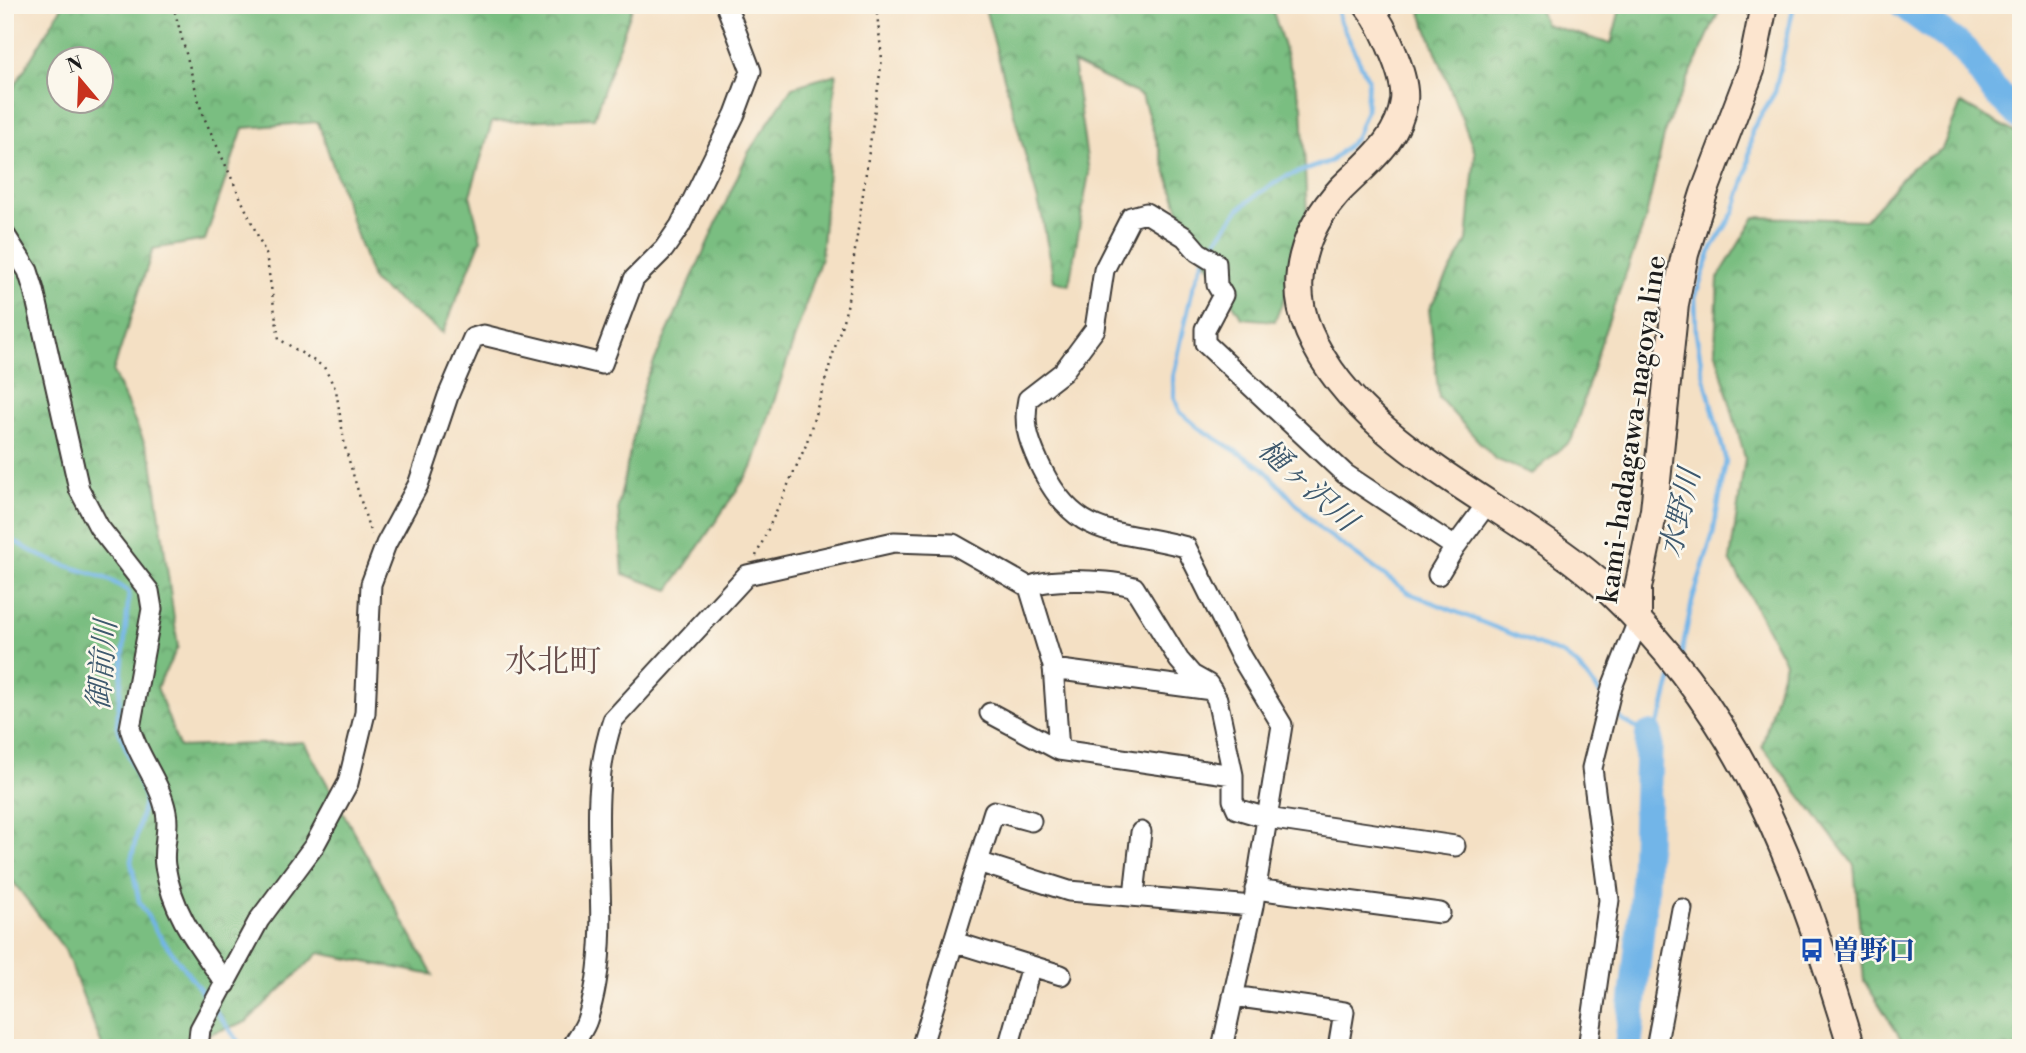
<svg xmlns="http://www.w3.org/2000/svg" width="2026" height="1053" font-family="'Libre Bodoni','Noto Serif JP',serif">
<style>
.forest{fill:url(#forest-crowns);stroke:#4b6d4e;stroke-width:2;fill-rule:evenodd}
.lines{fill:none;stroke-linecap:round;stroke-linejoin:round}
.stream{stroke:#72b5e8;stroke-width:4.5}
.river{stroke:#72b5e8;stroke-width:28}
.minor-casing{stroke:#3c3935;stroke-width:23}
.secondary-casing{stroke:#3c3935;stroke-width:30}
.path{stroke:#3c3935;stroke-width:2.5;stroke-dasharray:2 5;stroke-linecap:butt}
.minor{stroke:#fff;stroke-width:19}
.secondary{stroke:#fce5cf;stroke-width:26}
.labels{text-anchor:middle;stroke-width:5;stroke-linejoin:round;paint-order:stroke}
.street-label{font-size:28px;fill:#1c1c1c;stroke:#fbf7ec}
.transit-label{font-size:28px;font-weight:bold;fill:#164399;stroke:#fbf7ec;text-anchor:start}
.water-label{font-size:30px;font-style:italic;fill:#3e596e;stroke:#fbf7ec}
.quarter-label{font-size:32px;fill:#684e4c;stroke:#fbf7ec}
</style>
<defs>
<pattern id="forest-crowns" width="20" height="18" patternUnits="userSpaceOnUse" patternTransform="scale(1.75)"><rect width="20" height="18" fill="#7abe81"/><path d="M2 6a3 3 0 1 1 6 0M12 15a3 3 0 1 1 6 0" fill="none" stroke="#639a69"/></pattern>
</defs>
<rect width="100%" height="100%" fill="#fbf7ec"/>
<filter id="ink" filterUnits="userSpaceOnUse"><feTurbulence type="fractalNoise" baseFrequency=".0143" numOctaves="2"/><feDisplacementMap in="SourceGraphic" scale="14" xChannelSelector="R" yChannelSelector="G"/><feConvolveMatrix kernelMatrix="1 2 1 2 8 2 1 2 1" color-interpolation-filters="sRGB"/></filter>
<filter id="wash" filterUnits="userSpaceOnUse"><feTurbulence type="fractalNoise" baseFrequency=".00686" numOctaves="4" result="noise"/><feDisplacementMap in="SourceGraphic" scale="28" xChannelSelector="R" yChannelSelector="G"/><feGaussianBlur stdDeviation="1.57" result="paint"/><feColorMatrix in="noise" values="0 0 0 0 0 0 0 0 0 0 0 0 0 0 0 0 0 1.4 0 .05"/><feComposite in="paint" operator="in"/></filter>
<g filter="url(#wash)">
<rect width="100%" height="100%" fill="#f4e0c4"/>
<path class="forest" d="M63,5H633L594,118L492,122L470,195L481,240L443,333L373,282L318,122L243,128L205,240L153,249L113,372L152,460L178,647L157,687L179,747L304,742L433,975L319,953L246,1022L181,1043L178,1048H103L65,950L5,871V102ZM60,60H102V102H60Z
M984,5H1271L1302,105L1308,236L1275,321L1242,318L1184,226L1142,96L1073,63L1089,173L1069,285L1054,281L1042,216Z
M1418,5H1537L1545,24L1611,44L1621,5H1722L1666,127L1645,221L1603,336L1572,439L1532,474L1495,459L1439,398L1429,309L1467,241L1475,153Z
M836,74L821,258L752,468L669,590L623,574L618,507L645,382L748,153L792,87Z
M1961,103L2021,136V1048H1907L1864,981L1854,865L1762,746L1785,662L1730,560L1745,458L1715,349L1718,278L1755,217L1865,220L1911,168L1942,149Z"/>
<g class="lines">
<path class="stream" d="M1208,252L1239,209L1259,193L1285,177L1331,161L1355,139L1366,111L1368,79L1340,21L1337,5
M1203,260L1192,291L1173,378L1174,396L1180,412L1199,428L1263,468L1319,528L1409,593L1564,655L1577,665L1604,698
M5,535C20,545 37,555 53,561C82,572 103,573 129,592L117,725L145,798L131,861L139,901L156,931L208,1000
M1681,657L1692,602L1713,534L1726,461L1702,368L1696,333L1695,297L1712,248L1734,213L1747,172L1752,130L1775,92L1794,5
M1614,710L1623,721L1649,735C1667,715 1663,700 1673,675
M215,1010L243,1048"/>
<path class="river" d="M1903,5L1965,50L1991,87L2021,117
M1628,1048L1644,895L1649,735"/>
</g>
</g>
<g filter="url(#ink)">
<g class="lines">
<g class="minor-casing">
<path id="minor" d="M5,235L28,271L34,290L79,489L99,527L149,591L152,609L130,728C138,758 160,781 166,812C170,830 162,848 165,866C173,915 198,944 226,984
M1438,575L1455,547
M1029,587C1049,577 1113,580 1134,587L1179,660L1192,675L1208,684L1217,699L1233,775V800L1237,809L1267,818L1455,846
M1053,669L1212,690
M1059,750L1233,775
M978,862L994,811L1031,821
M1255,889L1440,913
M1134,895L1141,832
M954,942L1061,975
M1233,996L1344,1012L1338,1048
M198,1048L200,1029L259,920L314,846L348,783L365,713L371,584L386,544L418,485L448,396L473,338L483,335L602,364L634,279L664,249L680,226L735,114L751,71L726,5
M572,1048C576,1038 584,1030 587,1020C591,1008 594,995 596,983C611,897 583,804 613,720L747,575L894,542L953,544L1029,587L1053,666L1059,750L990,713
M921,1048L978,862L1069,891L1253,906
M1008,1048L1031,966
M1222,1048L1253,906L1282,725L1241,657L1186,547C1113,528 1074,541 1038,461C1028,439 1023,423 1028,399L1063,372L1095,329L1104,270L1131,217L1146,213L1185,237L1198,252L1216,263L1217,285L1223,295L1205,329V343L1345,474L1455,547L1489,501
M1588,1048L1609,900L1592,768L1612,687L1638,621
M1656,1048L1682,909"/>
</g>
<g class="secondary-casing">
<path id="secondary" d="M1367,5C1379,20 1385,33 1392,50C1398,64 1406,85 1404,101C1399,140 1367,163 1341,189C1304,229 1287,280 1309,332C1361,452 1519,506 1611,593C1748,722 1799,874 1852,1048
M1638,621V588L1654,510L1675,304L1685,254L1704,193L1751,70L1764,5"/>
</g>
<path class="path" d="M173,5L202,113L266,254L279,339L324,367L336,390L345,447L371,535
M756,556L806,445L847,307L882,59L876,5"/>
<use href="#minor" class="minor"/>
<use href="#secondary" class="secondary"/>
</g>
</g>
<defs>
<g id="bus-bare" transform="scale(1.89)"><path d="M-5-6H5V4H4V6H2V4H-2V6H-4V4H-5ZM-3.5-4V0h7V-4ZM-3.5 1.2v1.5H-2V1.2ZM2 1.2v1.5H3.5V1.2Z" fill="#1a4fb4" stroke="#fbf7ec" stroke-width="2.5" paint-order="stroke"/></g>
</defs>
<g fill-rule="evenodd">
<use href="#bus-bare" x="1812" y="950"/>
</g>
<g class="labels">
<g class="street-label">
<text transform="translate(1631 429) rotate(-82)" y="10">kami-hadagawa-nagoya line</text>
</g>
<g class="transit-label">
<text x="1832" y="960">曽野口</text>
</g>
<g class="water-label">
<text transform="translate(1308 485) rotate(42)" y="10">樋ヶ沢川</text>
<text transform="translate(1680 513) rotate(-77)" y="10">水野川</text>
<text transform="translate(102 665) rotate(-85)" y="10">御前川</text>
</g>
<g class="quarter-label">
<text x="553" y="672">水北町</text>
</g>
</g>
<rect width="2026" height="1053" fill="none" stroke="#fbf7ec" stroke-width="28"/>
<g transform="translate(80 80) rotate(341)"><circle r="33" fill="#fbf7ec" stroke="#a29f99" stroke-width="2"/>
<path d="M0-5L12 26L0 18L-12 26Z" fill="#c8321e"/>
<text y="-10" font-size="19" font-weight="bold" text-anchor="middle" fill="#1c1c1c">N</text>
</g>
</svg>
